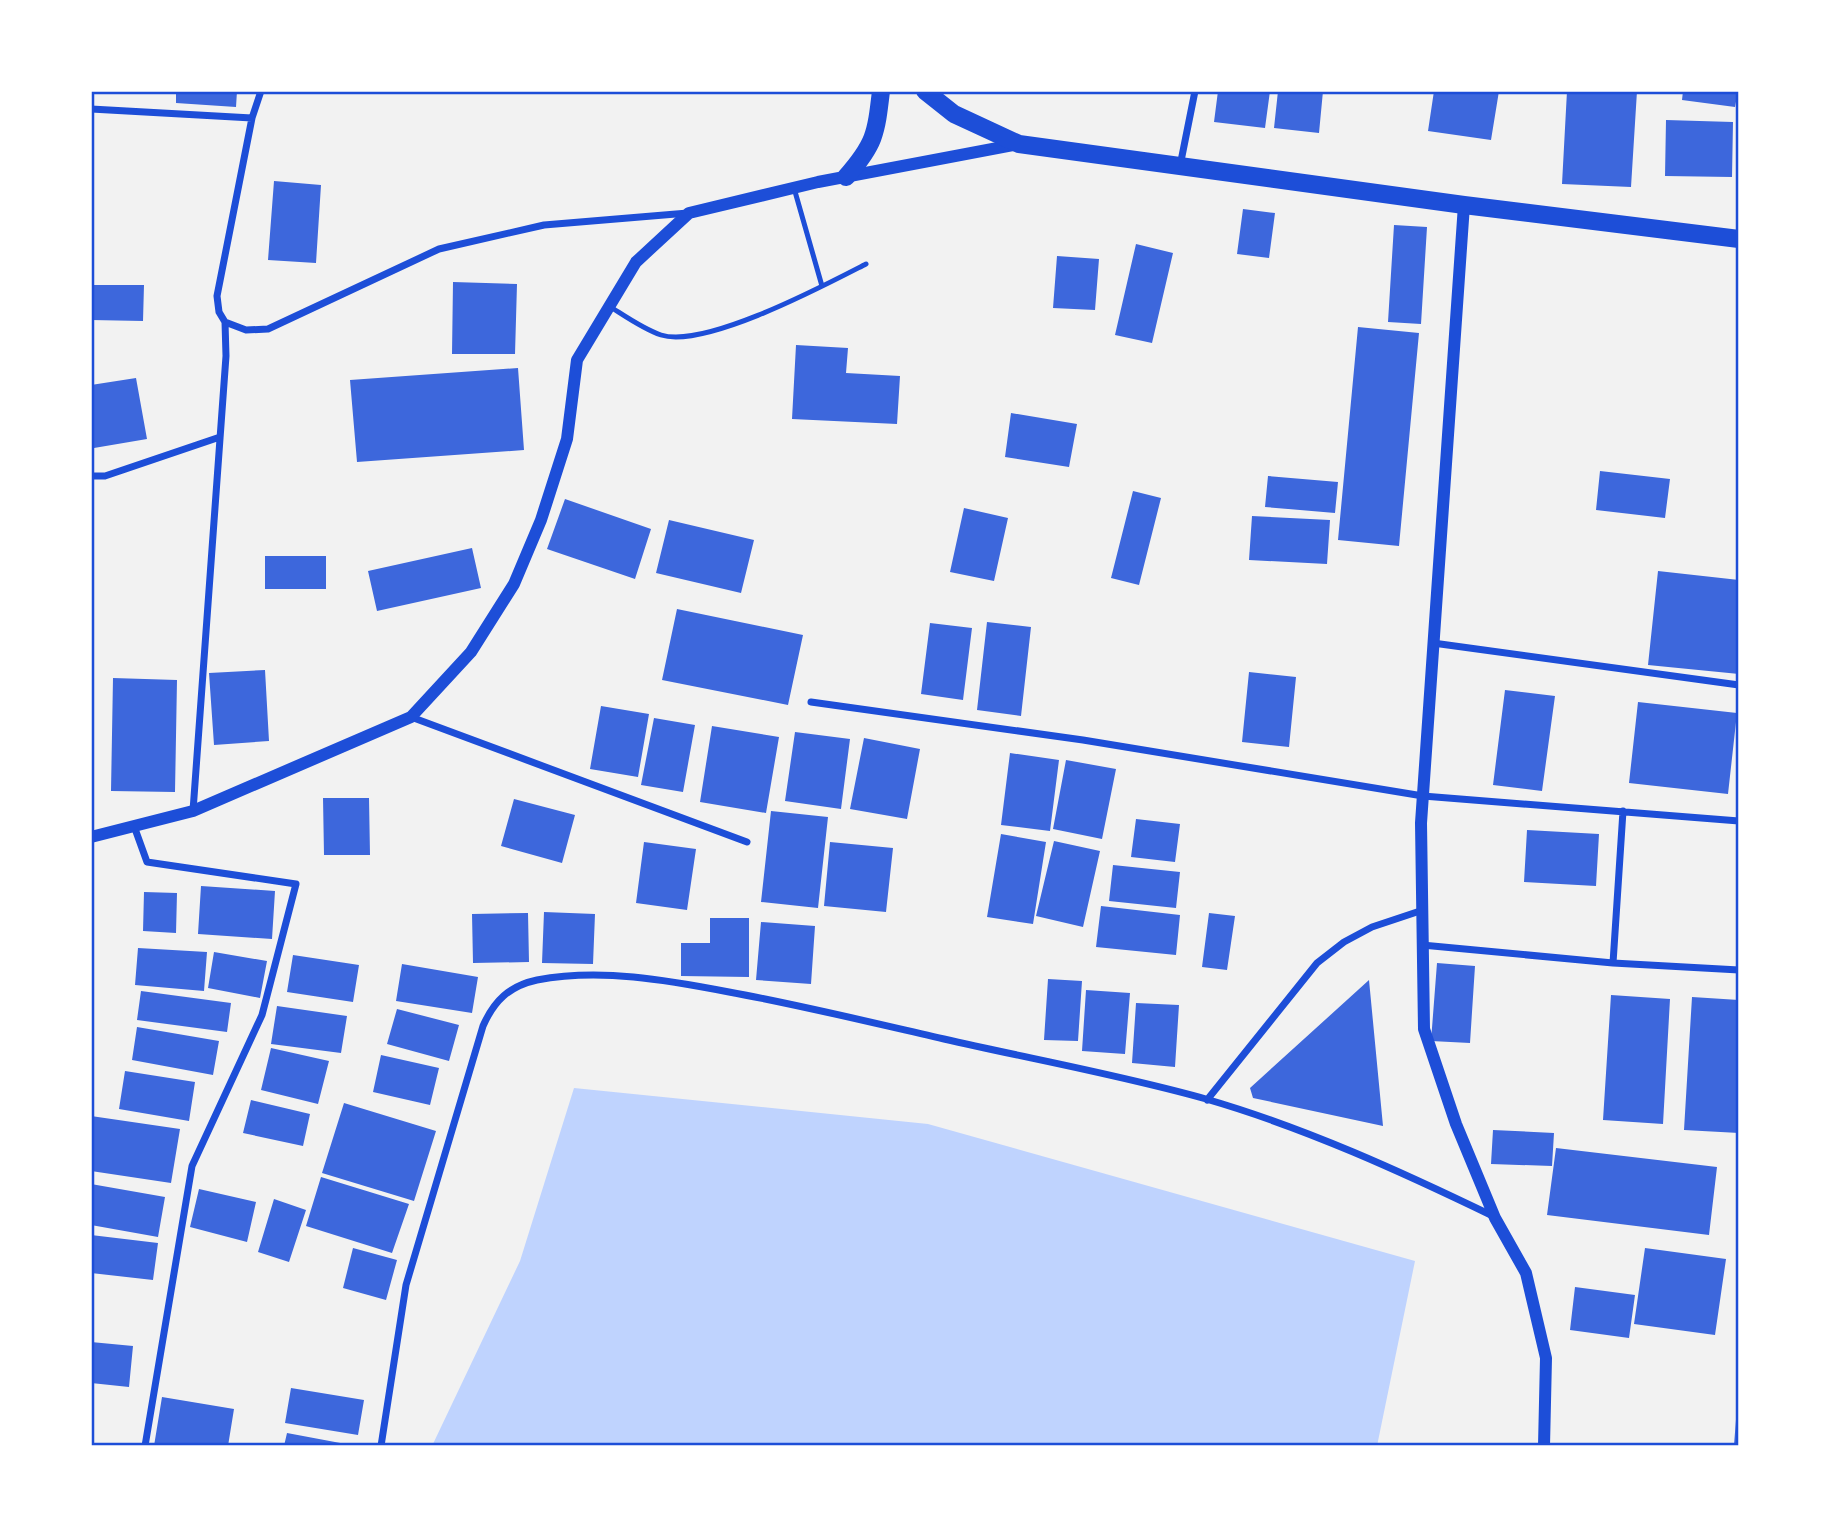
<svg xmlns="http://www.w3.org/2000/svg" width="1830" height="1537" font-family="'IBM Plex Sans',sans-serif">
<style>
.water{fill:#bfd3fe}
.building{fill:#3d67dc}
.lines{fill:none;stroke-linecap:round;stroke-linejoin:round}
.service{stroke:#1d4ed8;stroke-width:5}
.minor{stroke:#1d4ed8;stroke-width:7}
.tertiary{stroke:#1d4ed8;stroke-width:12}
.primary{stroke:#1d4ed8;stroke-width:18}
.neatline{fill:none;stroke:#1d4ed8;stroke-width:2.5}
</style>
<rect width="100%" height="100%" fill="#f2f2f2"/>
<path class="water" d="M574,1088L928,1124L1415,1261L1377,1446H432L520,1261Z"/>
<path class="building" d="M176,91H237L236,107L176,103Z
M1218,91H1270L1265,128L1214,122Z
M1278,91H1323L1319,133L1274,128Z
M1434,91H1499L1491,140L1428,131Z
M1567,91H1637L1631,187L1562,184Z
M1683,91H1738L1735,107L1682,100Z
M1666,120L1733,122L1732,177L1665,176Z
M274,181L321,185L316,263L268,260Z
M1243,209L1275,213L1269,258L1237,254Z
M1394,225L1427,227L1421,324L1388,322Z
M1136,244L1173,253L1152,343L1115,335Z
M1057,256L1099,259L1095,310L1053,308Z
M453,282L517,284L515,354H452Z
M91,285H144L143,321L91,320Z
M1358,327L1419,333L1399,546L1338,540Z
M796,345L848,348L846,373L900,376L897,424L792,419Z
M518,368L524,450L357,462L350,380Z
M136,378L147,439L94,448L91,385Z
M1011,413L1077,424L1069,467L1005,457Z
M1600,471L1670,479L1665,518L1596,510Z
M1268,476L1338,482L1335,513L1265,507Z
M1133,491L1161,498L1139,585L1111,578Z
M565,499L651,529L635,579L547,549Z
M964,508L1008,518L994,581L950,572Z
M1252,516L1330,520L1327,564L1249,560Z
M669,520L754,540L741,593L656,573Z
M472,548L481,588L377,611L368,571Z
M265,556H326V589H265Z
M1658,571L1739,580V674L1648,665Z
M677,609L803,635L788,705L662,680Z
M987,622L1031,627L1021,716L977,710Z
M930,623L972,628L963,700L921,694Z
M265,670L269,741L214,745L209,673Z
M1249,672L1296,677L1289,747L1242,742Z
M113,678L177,680L175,792L111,791Z
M1505,690L1555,696L1542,791L1493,785Z
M1638,702L1737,713L1728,794L1629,783Z
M601,706L649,714L638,777L590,769Z
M654,718L695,725L683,792L641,785Z
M712,726L779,737L766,813L700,802Z
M795,732L850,739L841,809L785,801Z
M864,738L920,749L907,819L850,809Z
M1010,753L1059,760L1050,831L1001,825Z
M1066,760L1116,769L1102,839L1053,829Z
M323,798H369L370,855H324Z
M514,799L575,815L562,863L501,846Z
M771,811L828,817L818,908L761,902Z
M1136,819L1180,824L1175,862L1131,857Z
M1527,830L1599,834L1596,886L1524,882Z
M1001,834L1046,842L1033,924L987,917Z
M1054,841L1100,851L1083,927L1036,916Z
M644,842L696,849L687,910L636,903Z
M830,842L893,848L886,912L824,906Z
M1113,865L1180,872L1176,908L1109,901Z
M201,886L275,891L272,939L198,934Z
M144,892L177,893L176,933L143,931Z
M1101,906L1180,915L1176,955L1096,947Z
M544,912L595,914L593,964L542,963Z
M528,913L529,962L473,963L472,914Z
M1209,913L1235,916L1227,970L1202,967Z
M710,918H749V977L681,976V943H710Z
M761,922L815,926L811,984L756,980Z
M138,948L207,952L204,991L135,985Z
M214,952L267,961L260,998L208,988Z
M293,955L359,965L353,1002L287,992Z
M1437,963L1475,966L1470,1043L1431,1041Z
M402,964L478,977L472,1013L396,1001Z
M1048,979L1082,981L1078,1041L1044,1040Z
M1369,980L1383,1126L1253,1098L1250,1088Z
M1086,990L1130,993L1125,1054L1082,1051Z
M141,991L231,1003L227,1032L137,1020Z
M1611,995L1670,999L1663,1124L1603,1120Z
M1692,997L1739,1000V1133L1684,1130Z
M1136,1003L1179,1005L1175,1067L1132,1063Z
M277,1006L347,1016L341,1053L271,1044Z
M397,1009L459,1025L449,1061L387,1044Z
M137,1027L219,1041L213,1075L132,1060Z
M271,1048L329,1061L318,1104L261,1090Z
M381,1055L439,1068L430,1105L373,1092Z
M125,1071L195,1082L189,1121L119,1109Z
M251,1100L310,1114L303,1146L243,1133Z
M344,1103L436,1131L414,1201L322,1173Z
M91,1116L180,1129L171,1183L91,1171Z
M1493,1130L1554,1133L1552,1166L1491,1164Z
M1556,1148L1717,1167L1709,1235L1547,1215Z
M321,1177L409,1204L392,1253L306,1226Z
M91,1184L165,1197L158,1237L91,1225Z
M199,1189L256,1202L247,1242L190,1227Z
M274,1199L306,1210L289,1262L258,1252Z
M91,1235L158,1243L153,1280L91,1273Z
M353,1248L397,1260L386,1300L343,1288Z
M1645,1248L1726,1259L1715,1335L1634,1324Z
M1575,1287L1635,1295L1629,1338L1570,1330Z
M91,1342L133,1346L129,1387L91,1383Z
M291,1388L364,1400L358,1435L285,1423Z
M162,1397L234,1409L228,1446H154Z
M1737,1407H1739V1445H1734Z
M287,1433L351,1445V1446H284Z"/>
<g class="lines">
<path class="service" d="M794,188L822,286
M609,306C625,316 643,329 661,335C705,349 825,285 866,264"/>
<path class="minor" d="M261,91L252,118L217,296L219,312L225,322L246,330L268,329L439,249L544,225L688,213
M91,109L252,118
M1180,166L1195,91
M91,476H105L220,437
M1433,643L1739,685
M811,702L1083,740L1423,796L1739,821
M411,717L747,842
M193,811L226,356L225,322
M134,826L147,862L296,884L262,1015L192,1166L145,1446
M1422,945L1613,963L1739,970
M1613,963L1623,811
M1207,1100L1317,963L1344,942L1372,927L1423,910
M381,1446L406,1285L483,1026C494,1001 509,986 537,980C600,968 667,980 729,992C801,1005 873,1023 944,1039C1031,1059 1121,1075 1206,1099C1306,1128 1402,1172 1495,1217"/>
<path class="tertiary" d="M1464,205L1421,823L1424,1029L1456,1124L1495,1218L1526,1273L1546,1358L1544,1446
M91,837L193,811L411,717L471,652L514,584L541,520L567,439L577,360L636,262L689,213L818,182L1019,144"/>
<path class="primary" d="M925,91L954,114L1019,144L1464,205L1739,239
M846,177C875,144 876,134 881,91"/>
</g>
<rect width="1830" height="1537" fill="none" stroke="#ffffff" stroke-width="186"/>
<rect x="93" y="93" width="1644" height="1351" class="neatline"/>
</svg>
